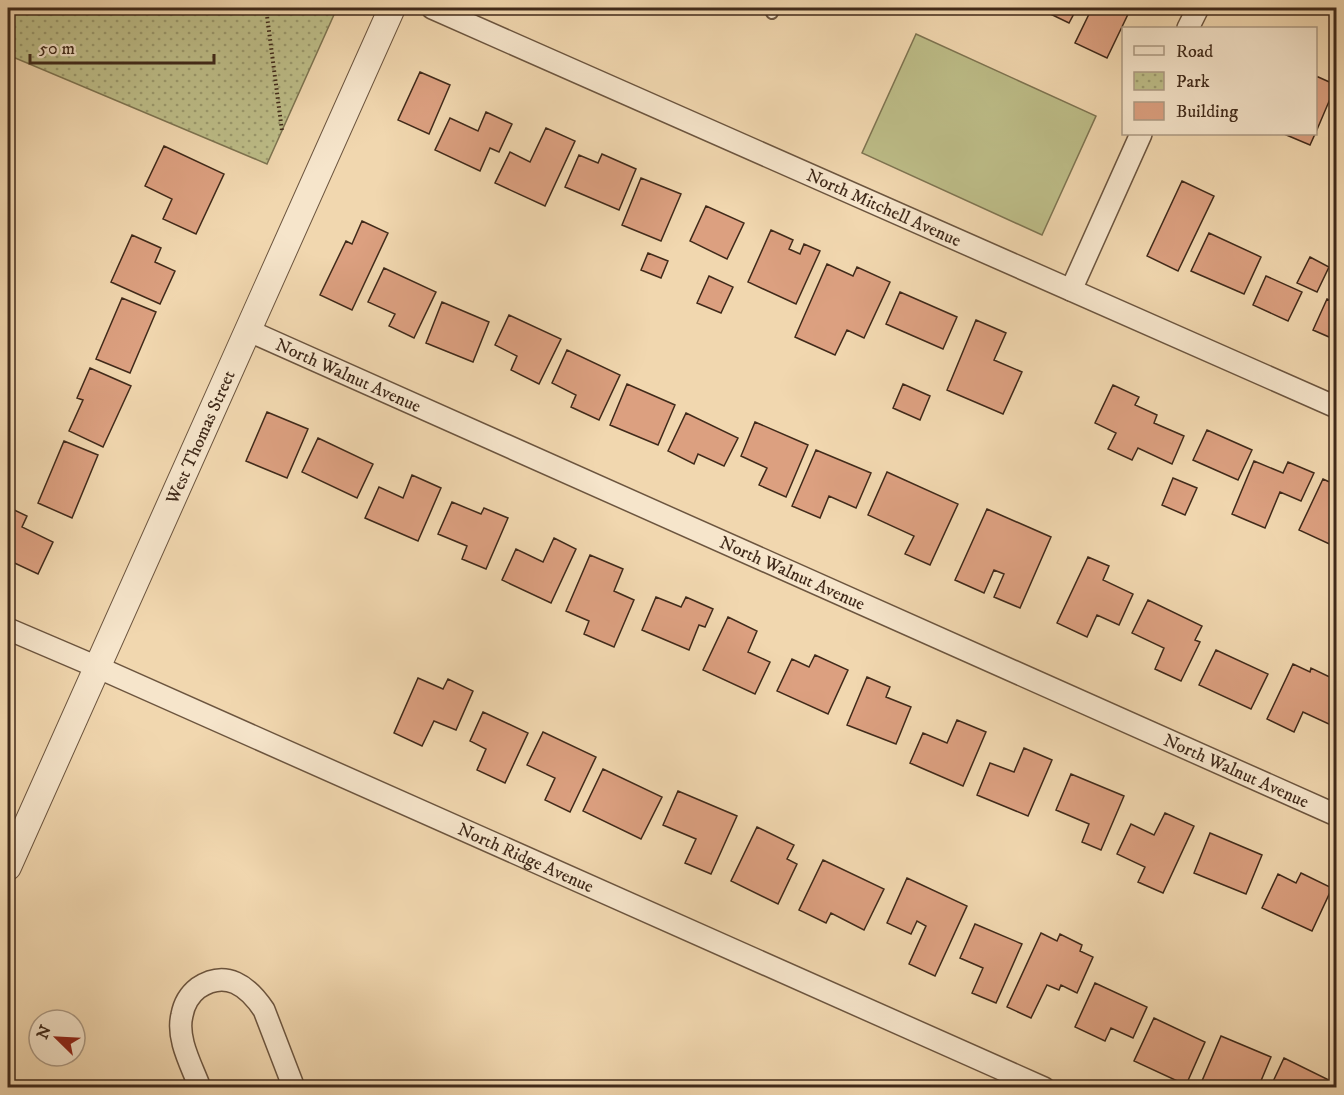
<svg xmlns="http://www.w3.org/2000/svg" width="1344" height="1095" font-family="'IM FELL DW Pica',serif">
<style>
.green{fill:#bdbd88;stroke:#7e7451;stroke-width:1.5}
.park{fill:url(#park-dots);stroke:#7e7451;stroke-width:1.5}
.building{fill:#dca080;stroke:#402a1a;stroke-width:1.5}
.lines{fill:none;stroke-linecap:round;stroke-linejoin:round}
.service-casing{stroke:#6c553f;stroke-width:14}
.minor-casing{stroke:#6c553f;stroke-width:24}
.tertiary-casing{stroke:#6c553f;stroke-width:28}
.path{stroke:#402a1a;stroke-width:4;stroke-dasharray:1.5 3;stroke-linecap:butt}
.service{stroke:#f6e5cb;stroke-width:10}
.minor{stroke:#f6e5cb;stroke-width:21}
.tertiary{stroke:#f6e5cb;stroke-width:26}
.labels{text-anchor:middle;stroke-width:4.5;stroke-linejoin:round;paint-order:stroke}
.street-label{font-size:18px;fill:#402a1a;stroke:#f6e5cb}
</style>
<defs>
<pattern id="park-dots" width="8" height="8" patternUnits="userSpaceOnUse" patternTransform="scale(1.5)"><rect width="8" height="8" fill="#bdbd88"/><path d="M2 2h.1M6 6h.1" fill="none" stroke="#9b9a6e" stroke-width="1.8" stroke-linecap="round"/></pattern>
</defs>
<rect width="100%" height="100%" fill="#f1d7af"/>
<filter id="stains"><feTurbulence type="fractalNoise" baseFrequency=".00333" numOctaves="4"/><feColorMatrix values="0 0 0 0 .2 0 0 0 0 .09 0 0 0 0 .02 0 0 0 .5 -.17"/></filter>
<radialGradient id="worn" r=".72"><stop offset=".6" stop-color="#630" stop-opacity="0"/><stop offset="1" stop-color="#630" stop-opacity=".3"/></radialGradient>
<path class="green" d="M916,34L1096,116L1042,235L862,153Z"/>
<path class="park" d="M8,8H337L267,164L8,55Z"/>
<path class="building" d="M1038,8H1077L1069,23Z
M1092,8H1131L1107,58L1075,43Z
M420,72L450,85L429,134L398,120Z
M1316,76L1336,85L1316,132Z
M486,112L512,124L499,152L490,148L480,171L435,150L450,118L478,131Z
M546,128L575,141L545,206L495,183L510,152L530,162Z
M1284,134H1315L1310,145Z
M164,146L224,174L196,234L163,219L172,199L145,186Z
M602,154L636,169L619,210L565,187L579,155L598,163Z
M641,178L681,194L661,241L622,225Z
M1182,181L1214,196L1178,271L1147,256Z
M706,206L744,223L727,259L690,241Z
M362,221L388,233L352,310L320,295L346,241L352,244Z
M771,230L793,240L789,249L800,254L804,244L820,251L796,304L748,282Z
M1209,233L1261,257L1244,294L1191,271Z
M132,235L161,248L155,262L175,271L160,304L111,282Z
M648,253L668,261L661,278L641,270Z
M1310,257L1329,267L1317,292L1297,283Z
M827,264L853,276L857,267L890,282L864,338L847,330L835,355L795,337Z
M384,268L436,292L414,338L389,326L395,314L368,302Z
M709,276L733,287L721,313L697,303Z
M1266,276L1302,292L1288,321L1253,305Z
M900,292L957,317L943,349L886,324Z
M122,298L156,312L130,373L96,359Z
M1327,299L1336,304V340L1313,330Z
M442,302L489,322L473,362L426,343Z
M509,315L561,339L539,384L511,370L517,356L495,345Z
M976,320L1006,333L994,360L1022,372L1003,414L947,390Z
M567,350L620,375L599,420L571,407L576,395L552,383Z
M90,368L131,386L103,447L69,431L83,400L77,398Z
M627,384L675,405L658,445L610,425Z
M903,384L930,396L920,420L893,408Z
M1113,385L1139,397L1135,405L1157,415L1154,423L1184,436L1172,464L1138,448L1132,460L1108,449L1116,433L1095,423Z
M267,412L308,429L287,478L246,461Z
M686,413L738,438L724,466L698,454L694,464L668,451Z
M755,422L808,445L786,497L759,485L767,468L741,456Z
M1207,430L1252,450L1238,480L1193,460Z
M318,438L373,464L357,498L302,472Z
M64,441L98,455L72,518L38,503Z
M816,450L871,473L856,508L829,496L820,518L792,506Z
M1254,461L1283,473L1288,462L1314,473L1301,501L1280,492L1265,528L1232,514Z
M887,472L958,504L930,565L905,554L914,536L868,515Z
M412,475L441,488L418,541L365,518L379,487L403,498Z
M1173,478L1197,488L1185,515L1162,505Z
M1323,479L1336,485V547L1299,530Z
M452,502L481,514L484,508L508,518L486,569L462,559L467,546L438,534Z
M8,507L27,516L22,527L53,542L38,574L8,560Z
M987,509L1051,537L1020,608L994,597L1004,574L994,570L984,593L955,580Z
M554,538L576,549L551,603L502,580L516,549L543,562Z
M590,555L623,569L614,591L634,600L614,647L584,634L589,621L566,611Z
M1088,557L1109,566L1103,580L1133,594L1119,625L1097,615L1087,637L1057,623Z
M656,597L681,607L686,597L713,609L705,627L699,625L689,650L642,630Z
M1148,600L1202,626L1195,640L1200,642L1181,681L1155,669L1164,648L1132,633Z
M728,617L757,631L748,652L770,662L755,694L703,670Z
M1216,650L1268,674L1251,709L1199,685Z
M815,655L848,670L828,714L777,691L792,659L809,667Z
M1293,664L1310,672L1311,668L1336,680V714L1331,725L1303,712L1294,732L1267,719Z
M867,677L890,687L886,697L911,707L896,744L847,725Z
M418,678L443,689L448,679L473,691L456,730L434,721L422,746L394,733Z
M483,712L528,733L505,783L477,770L486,749L470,741Z
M957,720L986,732L963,786L910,763L923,733L947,743Z
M543,732L596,757L570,812L545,800L555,778L527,765Z
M1024,748L1052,760L1028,816L977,795L990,763L1014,772Z
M603,769L662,797L641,839L583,811Z
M1071,774L1124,796L1101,850L1082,842L1089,824L1056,810Z
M678,791L737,816L711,874L685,863L696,839L663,825Z
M1165,813L1194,826L1163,893L1138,882L1145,867L1117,854L1131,824L1154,835Z
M757,827L794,845L787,859L797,864L778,904L731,881Z
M1210,833L1262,855L1246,894L1194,873Z
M823,860L884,889L864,930L831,913L826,923L799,910Z
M1301,873L1332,888L1312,931L1262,908L1278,874L1296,883Z
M907,878L967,906L935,976L909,964L926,926L917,921L911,934L887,923Z
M975,924L1022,944L996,1003L972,993L983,968L960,958Z
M1041,933L1057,941L1060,934L1082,945L1080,951L1093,957L1077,993L1061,985L1059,990L1047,985L1031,1018L1007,1007Z
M1095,983L1147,1007L1133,1038L1111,1028L1105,1041L1075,1027Z
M1154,1018L1205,1042L1186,1085L1134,1061Z
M1221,1036L1271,1057L1258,1088H1235L1228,1085L1227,1088H1199Z
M1284,1058L1335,1083L1332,1088H1270Z"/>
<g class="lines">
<g class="service-casing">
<path id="service" d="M772,13L774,8"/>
</g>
<g class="minor-casing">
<g id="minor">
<path id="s1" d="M432,8L1336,407"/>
<path d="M1188,28L1198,8"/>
<path d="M1071,290L1141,134"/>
<path id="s2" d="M247,330L1336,815"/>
<path id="s3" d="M8,629L97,667L1044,1088"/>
<path d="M200,1088C192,1066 176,1039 182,1015C184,1004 189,995 198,988C226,969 248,986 264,1010L294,1088"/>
</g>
</g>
<g class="tertiary-casing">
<g id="tertiary">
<path id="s4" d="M8,867L392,8"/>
</g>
</g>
<path class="path" d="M266,8L282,131"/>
<use href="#service" class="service"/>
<use href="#minor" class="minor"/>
<use href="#tertiary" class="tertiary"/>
</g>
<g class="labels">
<g class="street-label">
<text dy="6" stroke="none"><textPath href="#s1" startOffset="494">North Mitchell Avenue</textPath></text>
<text dy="6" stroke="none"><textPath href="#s2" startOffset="111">North Walnut Avenue</textPath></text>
<text dy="6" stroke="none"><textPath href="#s4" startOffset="471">West Thomas Street</textPath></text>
<text dy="6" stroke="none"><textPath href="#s2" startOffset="597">North Walnut Avenue</textPath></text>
<text dy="6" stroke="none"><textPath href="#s2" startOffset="1083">North Walnut Avenue</textPath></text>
<text dy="6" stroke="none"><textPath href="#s3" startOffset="566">North Ridge Avenue</textPath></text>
</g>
</g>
<rect width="1344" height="1095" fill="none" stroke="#f1d7af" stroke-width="30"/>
<rect x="9" y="9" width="1326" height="1077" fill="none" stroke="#402a1a" stroke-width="3"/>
<rect x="15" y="15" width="1314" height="1065" fill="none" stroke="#402a1a" stroke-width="1.5"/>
<rect x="1122" y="27" width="195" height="108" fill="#f6e5cb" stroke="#ad9a84" stroke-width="1.5"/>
<rect x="1134" y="46" width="30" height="9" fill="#f6e5cb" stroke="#ad9a84" stroke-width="1.5"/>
<text x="1176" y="57" font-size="18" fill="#402a1a">Road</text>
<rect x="1134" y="72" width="30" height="18" fill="url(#park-dots)" stroke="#ad9a84" stroke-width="1.5"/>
<text x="1176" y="87" font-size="18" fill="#402a1a">Park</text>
<rect x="1134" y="102" width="30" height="18" fill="#dca080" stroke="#ad9a84" stroke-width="1.5"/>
<text x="1176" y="117" font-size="18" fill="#402a1a">Building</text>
<g transform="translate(57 1038) rotate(294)"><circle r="28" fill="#f6e5cb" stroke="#ad9a84" stroke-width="1.5"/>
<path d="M0-4.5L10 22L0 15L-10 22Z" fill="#8f2418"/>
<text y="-9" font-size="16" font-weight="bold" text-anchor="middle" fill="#402a1a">N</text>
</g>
<path d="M30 54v9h184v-9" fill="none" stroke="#402a1a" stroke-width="3"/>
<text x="39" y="54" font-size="18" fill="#402a1a" stroke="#f6e5cb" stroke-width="4.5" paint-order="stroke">50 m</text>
<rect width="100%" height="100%" filter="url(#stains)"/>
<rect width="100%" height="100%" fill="url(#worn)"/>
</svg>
